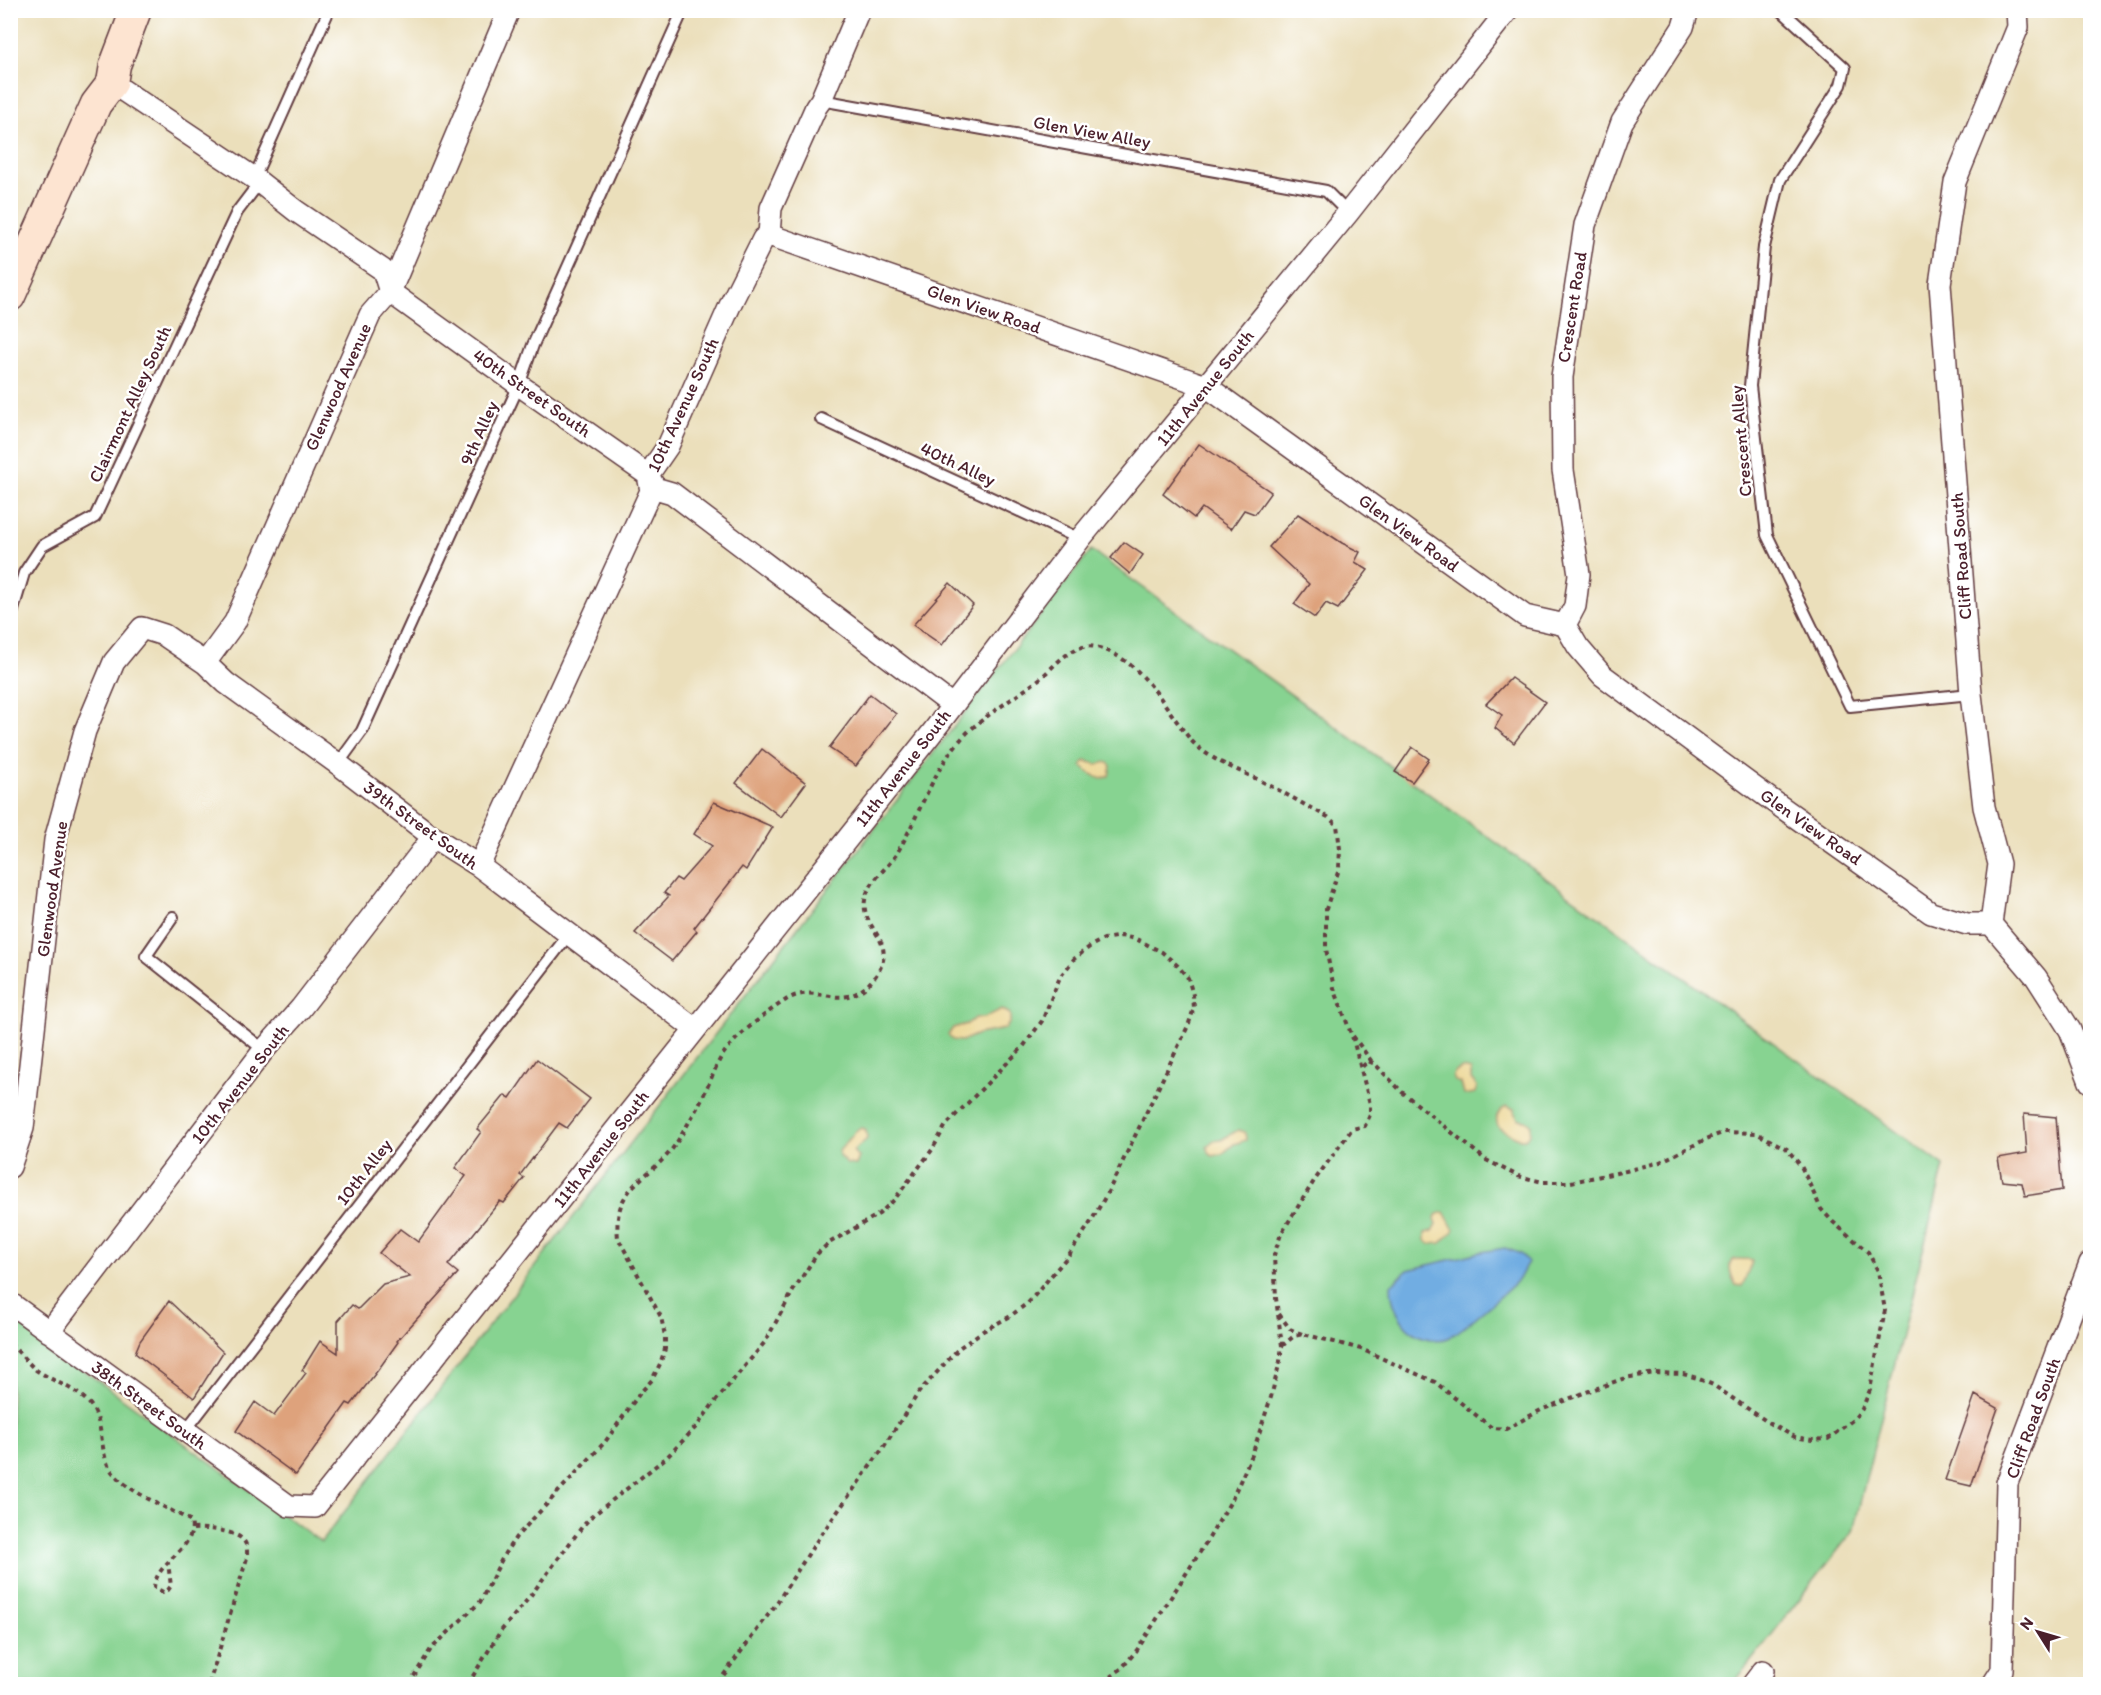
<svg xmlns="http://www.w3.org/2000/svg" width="2101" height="1695" font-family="Itim,sans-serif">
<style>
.green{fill:#87d391;stroke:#68795e;stroke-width:1.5}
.sand{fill:#eeda9e;stroke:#9c7c64;stroke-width:1.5}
.water{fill:#71ade2;stroke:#5e6686;stroke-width:1.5}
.building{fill:#dea27c}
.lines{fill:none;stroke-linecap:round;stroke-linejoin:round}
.lane-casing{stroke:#623c41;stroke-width:14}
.street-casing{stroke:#623c41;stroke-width:24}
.secondary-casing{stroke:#623c41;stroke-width:33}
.path{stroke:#623c41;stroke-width:4;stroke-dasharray:4.5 4.5;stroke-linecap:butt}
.lane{stroke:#fff;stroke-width:10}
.street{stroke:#fff;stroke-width:21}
.secondary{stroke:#fde4d1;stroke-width:30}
.labels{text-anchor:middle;stroke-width:5;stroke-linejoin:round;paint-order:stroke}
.street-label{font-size:18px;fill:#4a1f2b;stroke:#fff}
</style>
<rect width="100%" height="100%" fill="#fff"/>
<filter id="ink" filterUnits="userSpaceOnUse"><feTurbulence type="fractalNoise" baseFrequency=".0167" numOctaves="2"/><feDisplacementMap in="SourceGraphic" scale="12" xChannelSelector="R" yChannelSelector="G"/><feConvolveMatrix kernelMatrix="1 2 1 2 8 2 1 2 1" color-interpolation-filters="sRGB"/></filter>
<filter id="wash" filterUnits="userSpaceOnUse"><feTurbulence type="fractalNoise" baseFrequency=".008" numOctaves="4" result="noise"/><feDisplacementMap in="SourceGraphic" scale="24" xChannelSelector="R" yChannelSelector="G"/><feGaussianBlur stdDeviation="1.35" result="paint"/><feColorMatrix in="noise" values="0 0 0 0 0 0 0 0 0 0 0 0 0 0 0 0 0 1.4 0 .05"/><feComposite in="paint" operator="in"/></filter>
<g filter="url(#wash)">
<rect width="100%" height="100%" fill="#ebdfbb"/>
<path class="green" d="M1091,550L1944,1166L1853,1531L1733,1684H11V1318L321,1542Z"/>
<path class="sand" d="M1085,761C1089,762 1093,763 1097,764C1104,764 1106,759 1111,766L1109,776L1101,779L1088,772L1081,766Z
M1002,1009L1010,1014V1022L1005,1029L978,1034L962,1041L953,1040L948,1035L953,1028L967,1024L975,1018H984Z
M1462,1068L1471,1070V1079L1477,1086L1475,1093L1464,1095L1461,1083L1455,1081L1453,1076L1454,1073Z
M1506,1106L1514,1109L1518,1119L1526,1120L1531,1124L1530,1134L1525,1139H1520L1499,1128C1494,1118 1497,1112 1506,1106Z
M862,1128L866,1130L867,1139L853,1151L859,1157L856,1165L847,1164L839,1156V1151L858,1129Z
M1238,1130L1245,1132L1246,1140L1234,1144L1222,1154L1213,1156L1208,1153L1207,1147L1213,1141L1221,1140Z
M1444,1212L1454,1230L1441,1243L1430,1244L1425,1240V1233L1433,1231L1437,1224L1435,1219L1436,1215Z
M1749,1259L1752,1260C1752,1264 1744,1282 1742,1286L1736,1285C1733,1280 1726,1265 1733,1260C1737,1258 1744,1260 1749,1259Z"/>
<path class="water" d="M1505,1248L1521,1254L1528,1262C1525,1268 1522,1274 1519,1279C1512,1287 1458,1334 1448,1338C1434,1343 1416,1337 1406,1326C1396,1314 1391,1301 1391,1285L1408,1270L1481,1252Z"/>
<g id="blocks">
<path class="building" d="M1199,444L1271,492L1255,514L1244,510L1231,529L1202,508L1194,518L1163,494Z
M1298,514L1342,543L1360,552L1355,562L1368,570L1338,609L1326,603L1315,618L1294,604L1309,584L1269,547Z
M1124,542L1143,555L1130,574L1111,558Z
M950,583L973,605L942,645L913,625Z
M1511,678L1545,702L1514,743L1495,728L1502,715L1486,704Z
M870,694L896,714L856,766L829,748Z
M1412,747L1429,759L1412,782L1395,772Z
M762,749L806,783L781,817L736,783Z
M714,802L773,827L746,870L742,867L694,928L697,931L672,961L635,933L669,896L664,893L676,878L681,881L712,846L694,834Z
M537,1059L590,1099L567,1128L559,1123L520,1175L524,1178L504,1203L500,1201L448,1265L458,1273L397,1341L398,1342L378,1370L351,1405L347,1403L296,1475L236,1431L255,1402L274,1416L306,1373L302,1370L320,1341L338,1353V1321L352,1305L358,1309L383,1284L410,1277L379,1253L400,1229L418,1242L466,1176L455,1168L481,1132L477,1129L505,1095L510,1098Z
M2024,1114L2056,1117L2062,1190L2025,1196L2022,1183L2002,1181L1998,1158L2027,1153Z
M169,1301L223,1352L194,1398L135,1353L140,1341Z
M1975,1395L1998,1408L1971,1486L1945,1480Z"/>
</g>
</g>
<g filter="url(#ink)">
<use href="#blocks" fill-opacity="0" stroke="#623c41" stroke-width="1.5"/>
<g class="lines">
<g class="lane-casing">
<path id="lane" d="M1781,10L1845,68L1841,85L1780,180L1764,247L1750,386L1767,535L1850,706L1971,694
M821,100L1326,191L1348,213
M821,419L1080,539
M10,620L24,573L42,546L95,517L237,212L256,187L254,178L329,10
M338,764L362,731L519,385L533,345L683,10
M173,917L146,956L264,1050
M185,1431L569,934"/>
</g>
<g class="street-casing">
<path id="street" d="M2017,10L2018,27L1955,182L1940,284L1971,694L1984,807L1999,864L1991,924L2036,977L2070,1030L2090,1082
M112,83L254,178L296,211L383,270L390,292L519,385L648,475L655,488L672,493L952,705
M769,235L1206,386L1525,616L1565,625L1578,647L1602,675L1770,799L1931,913L1967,924H1991
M1565,625L1575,606L1579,574L1563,470L1562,377L1585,225L1622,122L1683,27L1688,10
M205,663L235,622L370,315L390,292L509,10
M479,866L651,491L648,475L668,446L732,301L763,239L769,235L771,208L816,107L821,100L859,10
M10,1167L23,1128L55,840L85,731L114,662L142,628L164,635L205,663L226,683L338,764L433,837L479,866L695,1029
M10,1303L289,1506L315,1507L931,734L1080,539L1348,213L1508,10
M49,1332L264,1050L301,1008L433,837
M1753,1684L1763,1671
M1993,1684L2002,1670L2007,1483L2090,1263"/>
</g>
<g class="secondary-casing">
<path id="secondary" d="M10,296L96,104L112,83L115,65L136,10"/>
</g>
<path class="path" d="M1353,1036L1372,1062
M1279,1314L1290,1329L1302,1334
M10,1344C19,1352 27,1362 36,1370C52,1381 73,1387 87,1401C104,1418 99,1445 108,1465C119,1489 169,1508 191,1521C198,1548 157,1560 154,1587L163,1592L168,1590L171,1586L168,1563
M1282,1346L1294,1336L1303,1334L1361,1349L1435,1382L1492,1428L1506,1429L1541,1410L1581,1394L1625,1378L1655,1373L1683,1374L1697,1378L1713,1385L1769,1423L1795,1437L1812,1440L1828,1439L1854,1419L1862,1409L1870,1390L1885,1310L1878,1271L1868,1252L1833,1222L1821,1209L1801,1166L1787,1149L1756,1133L1725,1132L1706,1139L1660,1162L1626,1171L1571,1182H1543L1518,1176L1486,1160L1402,1092L1375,1064L1368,1061L1361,1068
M193,1529C205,1528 233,1530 242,1539C248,1544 247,1551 247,1558L209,1684
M409,1684L431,1649L480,1602L505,1553L516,1537L605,1442L640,1393L652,1380L660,1364L665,1349V1336L661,1317L618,1238C612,1182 653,1180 677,1142C687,1126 697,1109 705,1092C711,1080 715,1067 722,1056C733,1038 768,1011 786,1000C819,980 843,1017 874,978C902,941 860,930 865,900C868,882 888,868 897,853C921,813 934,764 969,731C990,712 1015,698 1038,680C1052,669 1065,651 1083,647C1090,645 1098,647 1105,650C1146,666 1164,707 1190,739C1209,761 1238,769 1263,782C1285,793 1306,806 1328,817L1337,825L1340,849L1339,869L1326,909V949L1334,988L1353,1039L1370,1104V1115L1365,1126L1352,1129L1314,1181L1281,1234L1274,1255L1276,1298L1282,1346L1280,1361L1271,1397L1252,1455L1231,1501L1209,1538L1137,1650L1121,1669L1100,1684
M468,1684L500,1632L528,1599L582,1527L591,1517L667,1457L697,1426L714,1403L765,1342L793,1291L817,1254L829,1243L879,1214L894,1200L932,1150L946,1125L1023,1047L1042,1021L1060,977L1074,959L1092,945L1104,939L1121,936L1136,939L1162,952L1178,966L1188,978L1193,995L1194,1008L1188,1026L1108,1192L1089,1225L1068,1256L1029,1302L1009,1317L983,1331L959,1348L919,1392L881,1451L818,1539L774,1607L717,1684"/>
<use href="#lane" class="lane"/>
<use href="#street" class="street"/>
<use href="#secondary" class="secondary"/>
</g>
</g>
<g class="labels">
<g class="street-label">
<text transform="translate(1092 132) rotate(10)" y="6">Glen View Alley</text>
<text transform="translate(1572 307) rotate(-81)" y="6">Crescent Road</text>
<text transform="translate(984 309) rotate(19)" y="6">Glen View Road</text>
<text transform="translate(338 387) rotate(-66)" y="6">Glenwood Avenue</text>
<text transform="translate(1205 388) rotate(-51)" y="6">11th Avenue South</text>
<text transform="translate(532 393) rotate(35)" y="6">40th Street South</text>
<text transform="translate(130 404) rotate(-65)" y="6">Clairmont Alley South</text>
<text transform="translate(683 405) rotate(-65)" y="6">10th Avenue South</text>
<text transform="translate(479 433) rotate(-66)" y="6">9th Alley</text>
<text transform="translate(1741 441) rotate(-95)" y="6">Crescent Alley</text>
<text transform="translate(958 464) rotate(25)" y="6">40th Alley</text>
<text transform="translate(1409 533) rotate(36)" y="6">Glen View Road</text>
<text transform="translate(1961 556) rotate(-94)" y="6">Cliff Road South</text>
<text transform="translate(903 768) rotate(-52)" y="6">11th Avenue South</text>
<text transform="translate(421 825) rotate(36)" y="6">39th Street South</text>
<text transform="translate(1811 827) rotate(35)" y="6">Glen View Road</text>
<text transform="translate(52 889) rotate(-82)" y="6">Glenwood Avenue</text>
<text transform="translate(240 1084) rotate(-52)" y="6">10th Avenue South</text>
<text transform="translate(601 1149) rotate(-52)" y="6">11th Avenue South</text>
<text transform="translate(364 1172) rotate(-52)" y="6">10th Alley</text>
<text transform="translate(149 1405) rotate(36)" y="6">38th Street South</text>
<text transform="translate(2033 1418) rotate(-70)" y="6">Cliff Road South</text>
</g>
</g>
<rect width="2101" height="1695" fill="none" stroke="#fff" stroke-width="36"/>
<g transform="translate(2038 1632) rotate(307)" stroke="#ffffff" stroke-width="4.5" paint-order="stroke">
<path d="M0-4.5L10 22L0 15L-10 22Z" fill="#4a1f2b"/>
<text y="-9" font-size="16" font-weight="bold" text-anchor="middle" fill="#4a1f2b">N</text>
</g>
</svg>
